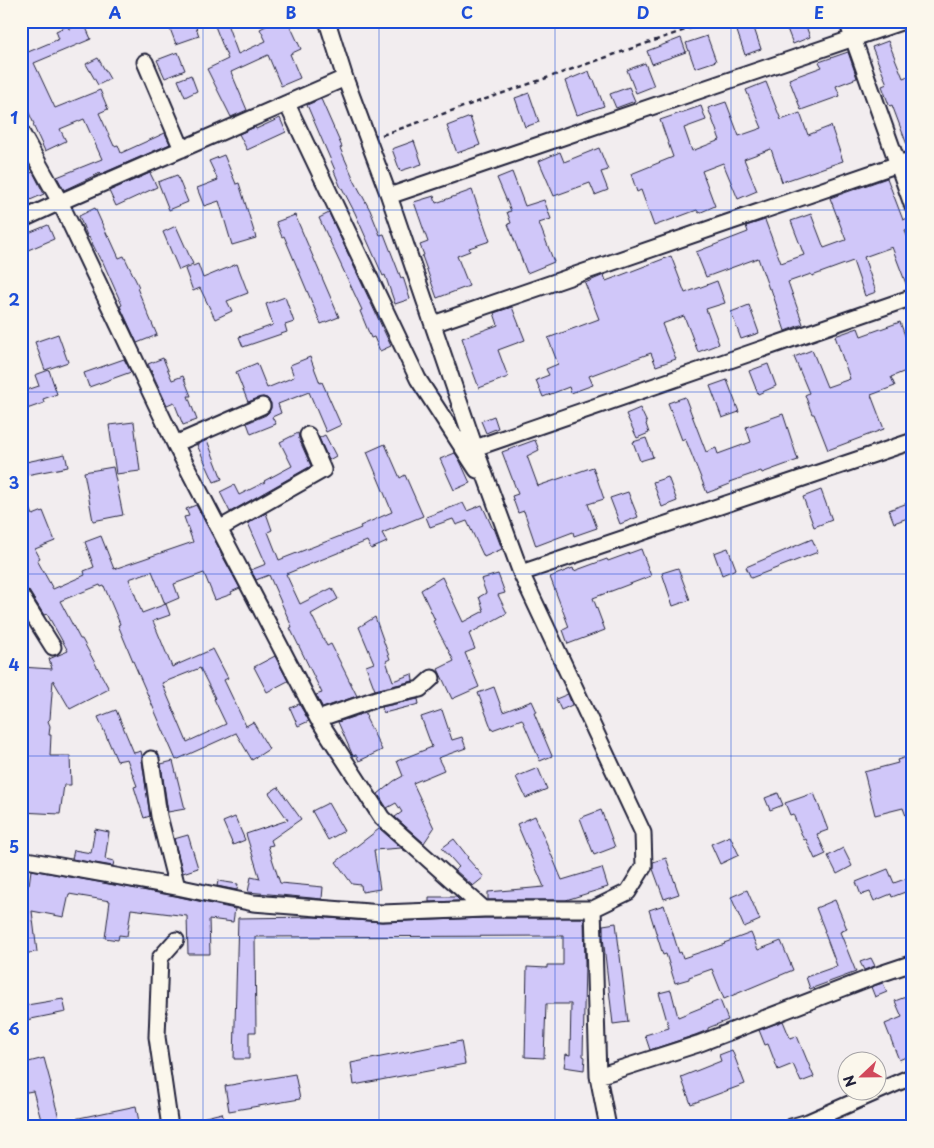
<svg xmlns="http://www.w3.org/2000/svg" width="934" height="1148" font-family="'Playpen Sans',sans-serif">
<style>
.building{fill:#d0c7f9;stroke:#22223b;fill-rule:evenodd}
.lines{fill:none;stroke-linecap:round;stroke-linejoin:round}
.street-casing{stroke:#22223b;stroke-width:19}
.path{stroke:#22223b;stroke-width:2.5;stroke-dasharray:5 4;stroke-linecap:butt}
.street{stroke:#fbf7ec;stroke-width:15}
.grid{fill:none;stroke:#1d4ed8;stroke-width:1;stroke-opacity:0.55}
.neatline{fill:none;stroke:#1d4ed8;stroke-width:2}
.grid-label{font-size:16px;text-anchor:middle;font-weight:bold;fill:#1d4ed8}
</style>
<rect width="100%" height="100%" fill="#f2edef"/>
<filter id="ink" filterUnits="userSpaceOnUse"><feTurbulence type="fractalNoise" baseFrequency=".02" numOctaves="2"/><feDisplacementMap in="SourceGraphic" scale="10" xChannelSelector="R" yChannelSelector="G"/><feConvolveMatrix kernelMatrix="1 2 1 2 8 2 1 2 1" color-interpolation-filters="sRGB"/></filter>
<g filter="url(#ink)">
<path class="building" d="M167,21H194L199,36L176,44Z
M213,21H226L238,54L266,41L260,29L276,21H288L301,49L290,54L300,78L281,86L268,55L231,72L247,110L231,117L207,69L228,59Z
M784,21H804L810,37L793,44Z
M84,23L91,39L34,63L55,108L100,90L108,109L99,113L114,146L118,145L121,153L165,133L170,144L101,174L100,173L64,190L57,177L102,159L84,119L60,129L66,141L45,151L33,125L34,124L21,95V55L59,39L56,31L67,26L69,29Z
M753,25L761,49L745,55L737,31Z
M707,36L716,61L695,68L686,43Z
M681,38L686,52L652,64L647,51Z
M888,41L903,78L913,74V150H909L892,105L890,106L889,105L882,86L887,84L872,47Z
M178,52L185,70L165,78L157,60Z
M848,52L857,78L836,86L840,96L801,110L789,79L822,67L819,62Z
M98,58L110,79L98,85L86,64Z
M645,63L654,86L636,93L627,70Z
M589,71L592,80H594L604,106L577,115L565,81Z
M191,75L197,91L185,97L178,80Z
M766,82L781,120L800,113L808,135L831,126L843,161L782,182L771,149L744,159L757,191L738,199L723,163L702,171L715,206L699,213L697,210L654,226L641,190L637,192L631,174L673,157L660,120L701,106L706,120L684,128L692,151L720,140L708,108L726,102L739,136L762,128L746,90Z
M629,87L635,101L616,108L610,94Z
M529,93L539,122L525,127L515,98Z
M321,99L342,147L340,148L355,182L370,210L380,235L384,234L401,278L403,277L410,299L395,304L385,275L383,276L355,213L342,188H341L334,171L335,170L307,105Z
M470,117L480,145L457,153L447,126Z
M280,118L286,132L247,150L239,134L255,127L256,129Z
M414,141L422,164L400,171L392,149Z
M599,148L608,170L601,172L608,190L595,195L590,183L554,196L539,161L560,152L564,162Z
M224,155L236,184L239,183L256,238L232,245L219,201L204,206L197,188L218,180L209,161Z
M33,172L44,194L21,204V177Z
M512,172L525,206L544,200L551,219L539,223L554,262L527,273L508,224L511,223L507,212L511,211L497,178Z
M150,173L157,187L116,206L109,191Z
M177,175L188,202L169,210L158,182Z
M887,178L903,220L913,216V228L905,231L913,250V288L908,289L892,247L864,257L876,292L865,296L853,261L812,276L811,274L788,282L803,324L785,331L771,289H769L758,258L706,277L696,252L748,232L746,226L765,220L781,263L804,255L791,221L811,214L824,248L846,240L830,198Z
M472,190L490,241L469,248L470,251L457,256L469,286L437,298L422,256L424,255L420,245L428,242L414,202L434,196L436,203Z
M95,208L108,237L109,236L119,258L124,256L139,287L137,288L157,335L137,343L120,306L122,305L102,260L101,261L89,237L88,238L79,216Z
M329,213L391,346L380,351L374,337L371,338L360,311L362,310L319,218Z
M295,215L339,317L321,324L284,236L282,237L276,222Z
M48,225L54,239L21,253V236Z
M176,226L193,264L179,270L163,232Z
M671,256L685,293L717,281L725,303L706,309L719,344L698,352L684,316L662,324L676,359L656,366L651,353L589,376L593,385L571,393L569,387L543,397L536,380L549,375L546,369L558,364L548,338L599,319L585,283L604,275L606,281Z
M198,264L203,278L237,264L248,293L227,301L232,311L215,319L200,288L193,291L185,269Z
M285,297L294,322L285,325L287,332L243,347L239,337L273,325L266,304Z
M749,305L759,333L741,339L731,312Z
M512,307L525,340L498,350L508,377L479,388L466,353H467L462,338L498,325L494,313Z
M900,322L913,357V368L891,377L895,386L871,395L884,429L828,450L814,414H812L805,395L809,393L794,357L812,350L827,387L850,379L835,336L858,328L861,336Z
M58,334L68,362L45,370L35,342Z
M310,357L320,383L322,382L341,425L326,432L309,392L278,404L281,413L272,417L276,424L251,434L247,423L266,415L269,412L271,408V403L267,398L263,397L248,402L236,372L257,363L267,388L294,377L290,365Z
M163,358L172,380L183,376L191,396H188L197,420L183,425L174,402L167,405L148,364Z
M124,359L131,372L89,387L84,373Z
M768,364L776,386L758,394L749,371Z
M49,370L57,394L43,399L44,403L21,411V392L39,386L35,375Z
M727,380L739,412L722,418L710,386Z
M685,397L706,452L716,448L718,454L751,442L746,427L783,414L798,460L762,473L761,471L729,482L730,484L707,493L685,438L682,440L668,403Z
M640,408L647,423L646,424L649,433L637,438L626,414Z
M494,416L498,428L486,433L481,421Z
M134,422L140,471L116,474L109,425Z
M298,433L299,439L311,466L230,512L220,492L234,485L239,495L265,482L264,481L292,466L280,442Z
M325,435L336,456L329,460L319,438Z
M646,438L653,457L640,461L633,442Z
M207,440L222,479L214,482L197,445Z
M535,440L539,450L527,456L538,486L593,467L604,499L588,504L597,528L574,536L573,532L536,546L524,511L518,513L512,496L518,494L502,452Z
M385,444L400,478L405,475L423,516L382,533L387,542L371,549L367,541L286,574L300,604L332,588L338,599L311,614L327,646L331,644L357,696L323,708L316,695L322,693L290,628L292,627L269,575L256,580L251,570L266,564L248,523L266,513L272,530L268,532L279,560L361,528L360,526L392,512L367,452Z
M455,453L460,461L470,483L454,490L440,459Z
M65,454L68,467L21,476V463Z
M113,467L123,515L93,521L84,472Z
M668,477L677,501L662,507L653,482Z
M21,488L33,515L43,511L55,541L35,549L40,558L37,560L53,589L85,575L84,571L94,567L85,542L101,536L114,569L193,542L184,517L189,516L186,509L196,505L219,548L222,557H223L240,588L231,592L232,594L215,600L204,573L174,584L179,598L165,604L152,571L129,579L142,613L166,604L170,615L153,621L172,667L213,649L228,678L224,680L246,726L253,722L269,749L252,760L236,733L176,760L133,661L118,625L120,624L104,586L101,587L100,585L60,601L80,639H82L109,689L70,709L53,680L50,719L48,721L50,726L49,735H51L50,756H70L71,785H64L60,814L21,812V667L52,669L49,659L68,651L47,614L44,615L29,591L26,588L21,587ZM200,668L215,698L214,699L226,724L187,742L162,683Z
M821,490L832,520L814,527L803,497Z
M628,492L638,517L620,524L610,498Z
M913,501V516L894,523L889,510Z
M463,503L467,511L482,505L493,529L494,528L502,549L484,557L467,521L456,525L453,519L430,527L426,517Z
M812,539L818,552L751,578L746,567Z
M728,548L736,569L722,575L714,553Z
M641,549L651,576L593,598L605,630L568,644L563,630L569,627L550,577L573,568L574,571L607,559L608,561Z
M678,568L690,600L673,606L662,573Z
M498,574L505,593L498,595L507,613L469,634L475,649L465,653L479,687L452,699L438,669L454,661L433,621L435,620L421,590L442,577L463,622L484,611L479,597L486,593L481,579Z
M375,617L390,659L386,661L393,681L412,674L413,681L375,690L366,666L374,663L359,627Z
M275,656L288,681L267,692L254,667Z
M494,687L503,712L532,701L537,712L534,713L552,756L540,761L522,719L492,730L478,693Z
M568,694L572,705L561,710L556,699Z
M418,699L419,704L384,713L381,707Z
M299,704L309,721L298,726L290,708Z
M116,710L134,753L141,751L142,756V760L150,816L144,818L143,815L134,787L137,786L127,759L117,761L98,717Z
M442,710L452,740L462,737L466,748L438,758L444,770L413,783L434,828L424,843L395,817L402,812L396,803L387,808L378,794L394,781L403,776L397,761L432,747L421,717Z
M365,713L367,717L366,718L382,750L359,761L356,755L353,756L338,722Z
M913,755V832H912L903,808L875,815L864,772L898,763L897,760Z
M173,761L185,809L168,812L161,764Z
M538,768L547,789L526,798L516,777Z
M278,787L301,819L271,840L273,845L268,846L280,883L323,887L322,899L248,892L251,877L260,879L246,834L288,820L269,793Z
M778,793L783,805L770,810L765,798Z
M814,793L828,830L817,834L826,854L815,859L806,839L804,840L793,814L790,815L785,803Z
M328,803L344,831L328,840L312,811Z
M601,810L615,847L594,855L580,818Z
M535,816L562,880L602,868L608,887L566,900H488V892L544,887L517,824Z
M235,817L245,840L233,845L223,822Z
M95,829L109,832L105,859L114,861L113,866L72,859L74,850L91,853Z
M379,829H380L405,851L401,848L374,850L380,889L362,892L361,885L352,884L336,862Z
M188,835L198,868L183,873L174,839Z
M730,836L739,855L720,864L711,844Z
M454,839L468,857L467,858L484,877L473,886L455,870L459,867L442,848Z
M843,848L852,866L837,874L828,856Z
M666,858L679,894L664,899L653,869V862Z
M888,869L894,883L913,876V889L892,897L891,894L874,901L870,892L861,895L856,882Z
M31,870L175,896L235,909L233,922L209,919L210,954H188L187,916L131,909L127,936L119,935L118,940L105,938L110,901L69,894L64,917L32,911L37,952L21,954V886L29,885Z
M218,881L238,884L237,890L217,886Z
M747,890L760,920L744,927L731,897Z
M429,897H456L460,901L429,902Z
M835,900L847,929L840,932L856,972L810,989L806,977L837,966L824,931H825L816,908Z
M664,905L679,953L681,952L683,958L725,944L724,943L751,933L758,950L781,941L793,970L724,999L712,969L689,977V979L675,983L666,954L663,955L649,910Z
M314,917L382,922L484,918H584L585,964L583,1056L585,1057L584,1070L564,1067L566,1054L570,1055L571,1004H546L544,1058L525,1057L527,967L547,968V965H563V936L255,937L256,1032H249V1059H234L238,918Z
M616,923L628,1022L613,1024L603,937V925Z
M871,958L875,966L864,970L860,962Z
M883,983L887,992L875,997L871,987Z
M671,990L678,1017L720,1000L728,1020L708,1028V1030L695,1035L650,1050L645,1035L669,1028L659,993Z
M908,996L913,1006V1054L899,1060L885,1024L902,1017L895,1001Z
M63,999L66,1012L21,1021V1006Z
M783,1021L790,1038L797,1036L814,1077L801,1082L793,1064L778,1070L768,1044L765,1045L759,1030Z
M461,1041L465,1064L354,1085L351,1063Z
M732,1050L745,1084L691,1104L681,1077L721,1061L719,1055Z
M44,1058L51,1084H50L60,1122L136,1106L140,1127H43L33,1091L21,1093V1064Z
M295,1074L300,1099L229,1111L225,1086Z
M222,1113L226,1127H185V1122Z"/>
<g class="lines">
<g class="street-casing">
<path id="street" d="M327,21L345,78L389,196L475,448L521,573L643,833L644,866L628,892L593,909
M847,21L913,207
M145,62L182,149
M287,104L418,379L477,470
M21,132L60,202L175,444L318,719L382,818L484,909H593L598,1076L608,1127
M389,196L904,21
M21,220L60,202L345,78
M433,324L913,159
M175,444L262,406
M475,448L913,297
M219,529L323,470L308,435
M521,573L913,441
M21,596L53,647
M318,719L376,699L420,689L432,678
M151,759L159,816L177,887L253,903L382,913L484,909
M21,859L177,887
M598,1076L698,1044L880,974L913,963
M170,1127L157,1037L160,958L176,940
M791,1127L808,1122L913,1076"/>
</g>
<path class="path" d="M382,135L711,21"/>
<use href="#street" class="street"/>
</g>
</g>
<path class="grid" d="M203,21V1127M379,21V1127M555,21V1127M731,21V1127M21,210H913M21,392H913M21,574H913M21,756H913M21,938H913"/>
<rect width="934" height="1148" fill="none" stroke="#fbf7ec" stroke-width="55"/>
<g transform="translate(862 1076) rotate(248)"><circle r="24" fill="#fbf7ec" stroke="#a4a2a5"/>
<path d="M0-4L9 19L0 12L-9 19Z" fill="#d1495b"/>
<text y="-8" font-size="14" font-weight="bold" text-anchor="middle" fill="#22223b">N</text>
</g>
<rect x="28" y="28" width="878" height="1092" class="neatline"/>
<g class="grid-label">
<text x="115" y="19">A</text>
<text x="291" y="19">B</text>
<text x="467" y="19">C</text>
<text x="643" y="19">D</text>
<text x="819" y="19">E</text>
<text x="14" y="124">1</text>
<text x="14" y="306">2</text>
<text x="14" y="489">3</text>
<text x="14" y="671">4</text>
<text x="14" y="853">5</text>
<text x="14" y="1035">6</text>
</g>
</svg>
